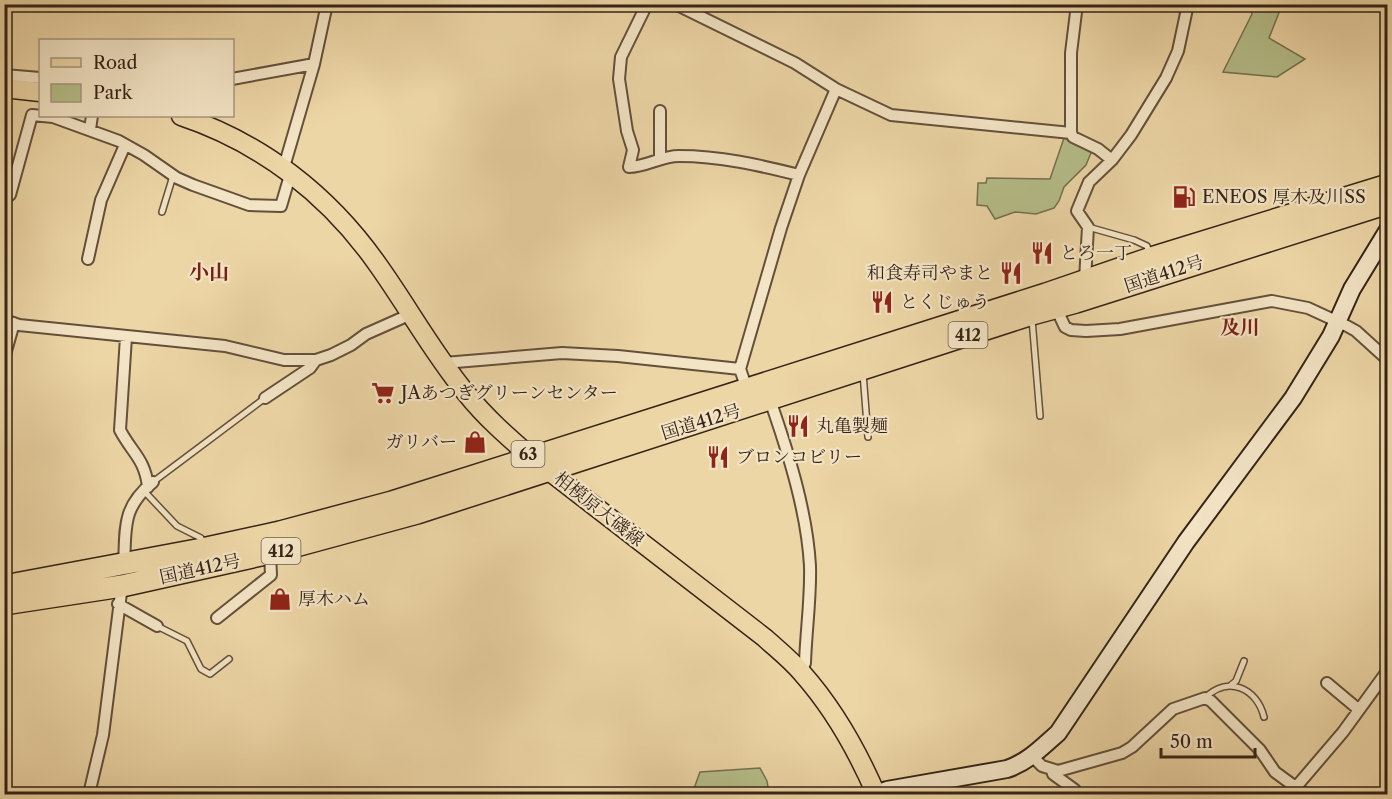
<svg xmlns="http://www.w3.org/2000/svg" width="1392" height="799" font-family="'Libre Caslon Text','Noto Serif JP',serif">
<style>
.green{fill:#b5be89;stroke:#757050;stroke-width:1.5}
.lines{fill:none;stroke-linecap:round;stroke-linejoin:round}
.lane-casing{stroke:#63503b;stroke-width:8}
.street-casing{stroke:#63503b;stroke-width:14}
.secondary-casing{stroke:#352317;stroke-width:20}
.primary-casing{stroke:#352317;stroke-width:21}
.highway-casing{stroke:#352317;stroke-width:24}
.lane{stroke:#f3e4c5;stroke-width:5}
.street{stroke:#f3e4c5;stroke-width:10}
.secondary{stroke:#f3e4c5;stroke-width:16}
.primary{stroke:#edd6a6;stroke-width:18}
.highway{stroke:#edd6a6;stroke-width:21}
.labels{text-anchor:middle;stroke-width:4.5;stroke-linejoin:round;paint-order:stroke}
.shield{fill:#f3e4c5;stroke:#6e5d4b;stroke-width:1.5}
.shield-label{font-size:16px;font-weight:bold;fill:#352317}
.poi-label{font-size:18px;fill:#352317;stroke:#f3e4c5;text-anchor:start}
.street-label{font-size:18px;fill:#352317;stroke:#f3e4c5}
.neighbourhood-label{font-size:20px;font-weight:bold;fill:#7a1f14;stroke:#f3e4c5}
</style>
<rect width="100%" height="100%" fill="#edd6a6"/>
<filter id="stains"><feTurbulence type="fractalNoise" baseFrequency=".00333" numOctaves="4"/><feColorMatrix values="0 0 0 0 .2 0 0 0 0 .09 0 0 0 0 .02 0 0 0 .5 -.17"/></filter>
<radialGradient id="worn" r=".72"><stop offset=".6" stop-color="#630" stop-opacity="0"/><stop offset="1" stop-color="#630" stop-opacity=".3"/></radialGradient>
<path class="green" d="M1249,5H1282L1269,38L1305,59L1277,77L1223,72L1252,14Z
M1064,138L1093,148L1086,165L1064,187L1059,201L1054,208L1036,214L1015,212L995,219L987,206L977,205L978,183H986L987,178L1050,179Z
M760,768L767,781L769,794H692L700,772Z"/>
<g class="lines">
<g class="lane-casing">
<path id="lane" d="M162,212L173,176
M1088,227L1134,240L1147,246L1149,253
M1032,319L1040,416
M863,373L868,437
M153,482L265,398
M144,491L177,526L201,538L202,545
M157,626L187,641L201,669L210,674L229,659
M1231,685L1236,681L1244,661
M1205,698C1228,675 1257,688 1264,717
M1075,790L1086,794"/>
</g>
<g class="street-casing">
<path id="street" d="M647,4L621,57L619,79L627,131L633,150L629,167C646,167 661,156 679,156C720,156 759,165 799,175
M675,4L795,63L836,89L891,115L1071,133L1073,137L1098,149L1112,160
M4,75L40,78
M232,79L314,64
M90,129L92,116
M1071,133V53L1077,4
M660,159V111
M284,167L314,64L327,4
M4,198L10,195L32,115L53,117L119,141L144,155L177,178L193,185L249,205L281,206L291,172
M88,259L101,200L125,145
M1085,280L1088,227L1077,211L1089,182L1112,160L1131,135L1166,78L1178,51L1188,4
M1056,308L1065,327L1071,330L1086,331L1120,329L1272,301L1308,308L1347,326L1356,331L1388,360
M4,320L19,325L225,346L284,360H316
M126,337L120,430C132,453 145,459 148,487
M4,358L14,323
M444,363L562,353L618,356L740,369L747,389
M740,369L781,228L799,175L836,89
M265,398L310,368L316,360L331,355L351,345L366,334L411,314
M770,400C788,452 807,511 810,566C811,598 806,631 805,663L801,671
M124,566C126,529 121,508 153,482
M118,604L157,626
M217,618L271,575L270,553
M1327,683L1358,709
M1032,756L1042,766L1058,771L1122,753L1132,747L1173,709L1205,698L1211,701L1260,750L1275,772L1305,794
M1052,770L1053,774L1075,790L1072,794
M1296,787L1343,732L1388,670
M89,794L103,735L122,585"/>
</g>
<g class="secondary-casing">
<path id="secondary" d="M875,794L887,790L1007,769C1028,762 1042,747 1058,733L1186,542L1293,398L1331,336L1352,289L1388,230"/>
</g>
<g class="primary-casing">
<path id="primary" d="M4,88L40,92
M181,116C262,143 329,195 378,265C408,307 433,353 466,393C485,417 508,437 531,457L765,638C777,649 791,660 802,673C834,709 857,750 876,794"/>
</g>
<g class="highway-casing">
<path id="highway" d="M4,586L202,549L280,532L392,502L1046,294L1151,258L1388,185
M4,604L122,586L270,553L417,513L1032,314L1076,302L1388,203"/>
</g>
<use href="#lane" class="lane"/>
<use href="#street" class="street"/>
<use href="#secondary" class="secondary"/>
<use href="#primary" class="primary"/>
<use href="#highway" class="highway"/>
</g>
<defs>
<g id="fuel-bare" transform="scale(1.8)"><path d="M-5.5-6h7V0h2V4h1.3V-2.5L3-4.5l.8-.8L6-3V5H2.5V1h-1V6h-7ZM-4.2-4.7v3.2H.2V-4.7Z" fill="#8f2418" stroke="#f3e4c5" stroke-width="2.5" paint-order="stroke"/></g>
<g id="restaurant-bare" transform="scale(1.8)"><path d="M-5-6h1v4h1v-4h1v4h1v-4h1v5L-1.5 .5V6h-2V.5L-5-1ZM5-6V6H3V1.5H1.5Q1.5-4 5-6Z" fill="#8f2418" stroke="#f3e4c5" stroke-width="2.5" paint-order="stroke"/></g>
<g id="supermarket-bare" transform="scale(1.8)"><path d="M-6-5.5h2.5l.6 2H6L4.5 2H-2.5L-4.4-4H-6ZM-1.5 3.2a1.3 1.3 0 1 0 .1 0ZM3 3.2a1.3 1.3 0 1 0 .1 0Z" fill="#8f2418" stroke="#f3e4c5" stroke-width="2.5" paint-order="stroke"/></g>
<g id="shop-bare" transform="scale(1.8)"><path d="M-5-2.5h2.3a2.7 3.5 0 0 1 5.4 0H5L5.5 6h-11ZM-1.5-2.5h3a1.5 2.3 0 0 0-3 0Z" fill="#8f2418" stroke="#f3e4c5" stroke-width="2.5" paint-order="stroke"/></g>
</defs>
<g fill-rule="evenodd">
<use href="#fuel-bare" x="1184" y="197"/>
<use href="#restaurant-bare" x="1042" y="253"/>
<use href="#restaurant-bare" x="1011" y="273"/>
<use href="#restaurant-bare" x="882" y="302"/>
<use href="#supermarket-bare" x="383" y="393"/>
<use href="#restaurant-bare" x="798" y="426"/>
<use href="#shop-bare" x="475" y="442"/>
<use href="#restaurant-bare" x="718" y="457"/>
<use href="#shop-bare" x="280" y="599"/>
</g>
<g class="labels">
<g class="shield">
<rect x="948.5" y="322" width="39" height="26" rx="4.5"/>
<rect x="511.5" y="441" width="33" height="26" rx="4.5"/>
<rect x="261.5" y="538" width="39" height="26" rx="4.5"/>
</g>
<g class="shield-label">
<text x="968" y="341">412</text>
<text x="528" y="460">63</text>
<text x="281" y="557">412</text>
</g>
<g class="poi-label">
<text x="1202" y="203">ENEOS 厚木及川SS</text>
<text x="1060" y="259">とろ一丁</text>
<text x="993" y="279" text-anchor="end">和食寿司やまと</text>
<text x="900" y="308">とくじゅう</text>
<text x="401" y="399">JAあつぎグリーンセンター</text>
<text x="816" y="432">丸亀製麺</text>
<text x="457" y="448" text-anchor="end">ガリバー</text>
<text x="736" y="463">ブロンコビリー</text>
<text x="298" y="605">厚木ハム</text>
</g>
<g class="street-label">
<text transform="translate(1164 274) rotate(-18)" y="6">国道412号</text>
<text transform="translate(701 422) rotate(-17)" y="6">国道412号</text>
<text transform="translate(599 509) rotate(38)" y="6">相模原大磯線</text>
<text transform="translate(200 569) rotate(-12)" y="6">国道412号</text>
</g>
<g class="neighbourhood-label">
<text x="209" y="279">小山</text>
<text x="1240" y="334">及川</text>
</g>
</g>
<rect width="1392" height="799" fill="none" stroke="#edd6a6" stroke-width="24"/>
<rect x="6" y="6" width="1380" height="787" fill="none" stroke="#352317" stroke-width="3"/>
<rect x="12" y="12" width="1368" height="775" fill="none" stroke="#352317" stroke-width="1.5"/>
<rect x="39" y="39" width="195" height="78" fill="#f3e4c5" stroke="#a7977f" stroke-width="1.5"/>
<rect x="51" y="58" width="30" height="9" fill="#edd6a6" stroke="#a7977f" stroke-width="1.5"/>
<text x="93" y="69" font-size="18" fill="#352317">Road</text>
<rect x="51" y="84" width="30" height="18" fill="#b5be89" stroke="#a7977f" stroke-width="1.5"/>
<text x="93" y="99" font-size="18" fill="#352317">Park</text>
<path d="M1161 748v9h94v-9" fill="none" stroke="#352317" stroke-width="3"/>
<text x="1170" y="748" font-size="18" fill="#352317" stroke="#f3e4c5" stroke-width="4.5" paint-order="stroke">50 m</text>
<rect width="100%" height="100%" filter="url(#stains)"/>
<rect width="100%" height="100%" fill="url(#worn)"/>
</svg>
